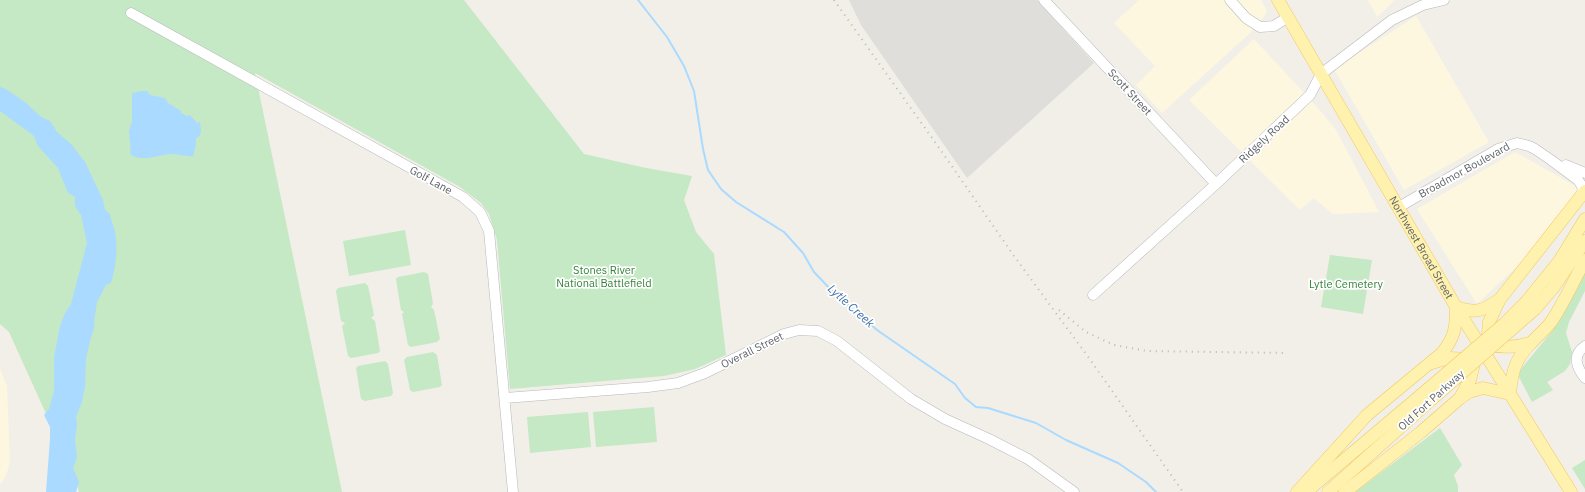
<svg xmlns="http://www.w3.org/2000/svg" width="1585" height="492" font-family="'IBM Plex Sans',sans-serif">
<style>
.commercial{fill:#fef7e0}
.industrial{fill:#e0deda}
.green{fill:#c5e8c5}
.water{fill:#aadaff}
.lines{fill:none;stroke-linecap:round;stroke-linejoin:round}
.stream{stroke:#aadaff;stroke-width:2}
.minor-casing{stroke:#b5b8bc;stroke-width:11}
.major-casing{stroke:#f2c960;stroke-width:13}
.minor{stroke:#fff;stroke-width:10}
.major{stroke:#fff2af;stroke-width:12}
.rail{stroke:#b6b7b8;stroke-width:2;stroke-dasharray:1 5;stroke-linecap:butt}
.major-bridge-casing{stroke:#f2c960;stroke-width:13;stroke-linecap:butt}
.major-bridge{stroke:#fff2af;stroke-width:12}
.labels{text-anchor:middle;stroke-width:3.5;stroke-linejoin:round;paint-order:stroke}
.street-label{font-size:11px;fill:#5f6368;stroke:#fff}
.park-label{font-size:11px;fill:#348238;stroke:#fff}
.water-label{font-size:12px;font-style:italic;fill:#4174aa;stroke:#fff}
</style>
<rect width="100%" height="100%" fill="#f1efe8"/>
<path class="commercial" d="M1139,0H1261L1267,10L1265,15L1251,32L1162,113L1136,85L1155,66L1114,23Z
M1368,0H1395L1377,17Z
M1416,16L1489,142L1404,190L1334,69Z
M1254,39L1318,108L1336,130L1379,212L1333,214L1314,198L1300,210L1189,100Z
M1515,152L1579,188L1533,251L1477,304L1417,209Z
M0,369L7,386L10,462L6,476L0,484Z"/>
<path class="industrial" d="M849,0H1037L1094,63L967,178L861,25Z"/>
<path class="green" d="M0,0H464L584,154L646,168L692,176L684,200L696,232L714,254L726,355L695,369L664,376L510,389L497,240L489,214L481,203L460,187L255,73L342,492H79L76,480L9,332L0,324Z
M405,230L411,265L349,276L343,241Z
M1330,255L1372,260L1363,314L1321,307Z
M424,272L428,274L433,304L431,307L434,310L440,339L437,342L411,347L408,345L402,314L404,312L401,310L396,279L398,277Z
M1585,273V291L1569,322L1566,333L1572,352L1570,364L1565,371L1547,382L1553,390L1532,402L1519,377L1520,370L1553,330Z
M365,283L368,286L374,315L371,318L375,321L380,351L378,353L351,358L348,356L342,326L345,323L341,321L336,291L338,288Z
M433,352L437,355L442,385L440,387L413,392L410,390L404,360L407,357Z
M385,361L388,364L393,393L391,396L365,401L361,399L356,368L358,366Z
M654,407L657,442L596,447L593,412Z
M588,412L591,447L530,453L527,417Z
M1440,428L1462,465L1454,475L1458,486V492H1355Z
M1585,460V489L1572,468Z"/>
<path class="water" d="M0,87L6,89L26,103L41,117L50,121L57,132L71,144L85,162L103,200L105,210L110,214C111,222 114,226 115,232C118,248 116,267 111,283L106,285L97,302L95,315L94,328L90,341L86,359L85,387L82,402L76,417L77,425L75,440L77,457L73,468L79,482L76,492H46L50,439V427L44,415L49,409L54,391V358L60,326L65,313L71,304L87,243L81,215L75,206V197L68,193L58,168L38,146L34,136L0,111Z
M143,91H147L150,95L165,98L168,103L181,111V113L187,116L190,115L197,123L200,122L201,131L200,136L196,138V145L193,156C185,157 179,154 171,154C157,155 144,162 131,155L129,131L132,122V93Z"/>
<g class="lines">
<path class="stream" d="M638,0L667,37L684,66L694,91L703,149L708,170L721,189L736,202L784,232L803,253L814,272L834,293L877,330L955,384L965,398L976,407L988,408L1036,423L1066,440L1118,463L1146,482L1156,492"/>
<g class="minor-casing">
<path id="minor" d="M1044,0L1216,184
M1230,0L1246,18L1260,27L1274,26L1288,17
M131,13L463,197L480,212L489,231L513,492
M1566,165L1585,173
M1399,207L1498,149L1517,143L1529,146L1535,149L1551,160L1578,180L1582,186L1583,194
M1093,295L1216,184L1310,95L1321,74L1392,20L1423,5L1444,0
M1585,346C1572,355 1576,367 1585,378
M505,398L648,387L678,383L705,373L784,334L799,330L818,331L837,341L911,399L945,419L989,439L1028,459L1074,492"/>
</g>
<g class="major-casing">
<g id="major">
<path id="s1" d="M1278,0L1456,307L1571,492"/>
<path d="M1526,302L1560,260L1585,219"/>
<path d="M1535,309L1553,288L1585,241"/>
<path d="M1486,344C1500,348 1518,348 1532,342"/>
<path d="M1487,347L1489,322L1500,299L1585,191"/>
<path d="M1432,363L1449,358L1471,359"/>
<path d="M1510,394C1512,371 1515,359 1532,342C1538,335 1545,330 1551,322C1564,303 1574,280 1585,260"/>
<path d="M1460,398L1470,380L1476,356"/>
<path d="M1297,492L1367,415L1442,353C1455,337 1456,327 1456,307C1476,314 1483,311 1500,299"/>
<path d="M1306,492L1428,389"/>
<path d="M1328,492L1432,399"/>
<path d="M1345,492L1421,432L1459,399L1469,392L1483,388L1510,394"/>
</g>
</g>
<use href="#minor" class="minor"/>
<use href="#major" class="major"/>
<path class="rail" d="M834,0L942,152L1014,256L1089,358L1183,492
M1059,310L1086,332L1114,345L1147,351L1286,353"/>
<g class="major-bridge-casing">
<path id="major-bridge" d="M1428,389L1504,324L1526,302
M1432,399L1535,309"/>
</g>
<use href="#major-bridge" class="major-bridge"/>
</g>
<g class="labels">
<g class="street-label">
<text transform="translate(1130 92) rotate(47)" y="4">Scott Street</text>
<text transform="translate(1264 139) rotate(-43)" y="4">Ridgely Road</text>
<text transform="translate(1464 170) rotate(-29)" y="4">Broadmor Boulevard</text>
<text transform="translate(431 180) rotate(29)" y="4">Golf Lane</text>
<text dy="4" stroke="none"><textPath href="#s1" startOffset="286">Northwest Broad Street</textPath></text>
<text transform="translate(752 350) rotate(-26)" y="4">Overall Street</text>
<text transform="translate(1431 400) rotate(-42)" y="4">Old Fort Parkway</text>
</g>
<g class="park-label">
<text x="604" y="274">Stones River<tspan x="604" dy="13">National Battlefield</tspan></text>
<text x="1346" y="288">Lytle Cemetery</text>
</g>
<g class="water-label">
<text transform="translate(851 306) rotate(42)" y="4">Lytle Creek</text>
</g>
</g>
</svg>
